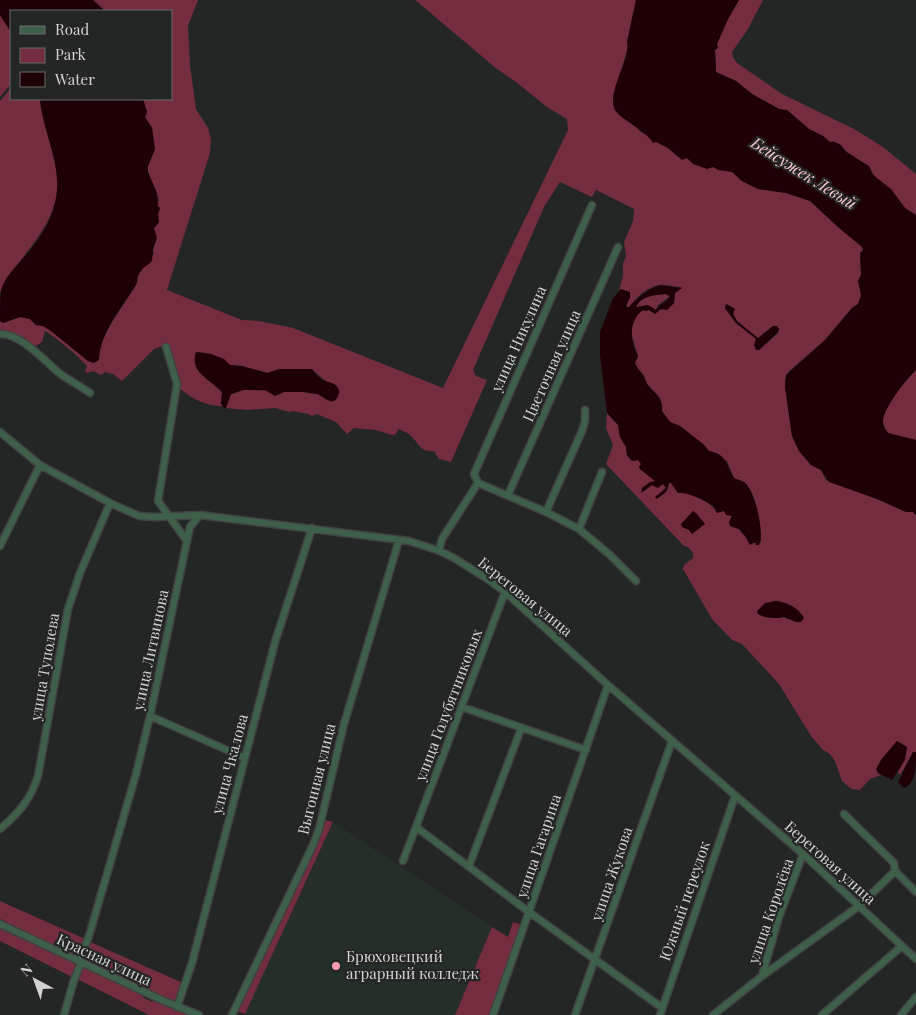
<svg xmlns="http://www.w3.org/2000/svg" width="916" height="1015" font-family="'Playfair Display',serif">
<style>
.built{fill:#262e28}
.green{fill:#732d3f;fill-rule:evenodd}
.water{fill:#200007;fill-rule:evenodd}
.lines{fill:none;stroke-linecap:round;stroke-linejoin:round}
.minor-casing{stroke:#404241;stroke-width:9}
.minor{stroke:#3e604b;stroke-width:6}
.poi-dot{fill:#f39aac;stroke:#242625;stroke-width:2}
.labels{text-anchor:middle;stroke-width:4.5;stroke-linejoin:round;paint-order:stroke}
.street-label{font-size:15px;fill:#d1d2d1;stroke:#242625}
.poi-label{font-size:15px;fill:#d1d2d1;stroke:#242625;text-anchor:start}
.water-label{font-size:16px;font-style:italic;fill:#fbc9d2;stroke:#242625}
</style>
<rect width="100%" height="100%" fill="#242625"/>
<path class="built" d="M333,822L492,927L455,1015H244Z"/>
<path class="green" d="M93,0H198L188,26L190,65L196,109L208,128L211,140L210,153L167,290L242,320L259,321L293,328L443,388L568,130L567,119L547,107L516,82L497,69L415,0H636L627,42L628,48L617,83L614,102L615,109L619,115L633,124L641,132L668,148L682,159L687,158C695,163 703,170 713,167L732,172L742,181L758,189L786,193L810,201L838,227L862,247L863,250L860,253L861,275L858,281L862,295L858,304L852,308L825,340L788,372L785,379V387L792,436L799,451L811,465L821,470L826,480L877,499L906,512H913L916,515V752H913L900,775L898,772C907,756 907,756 897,741L881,760L878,773L881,775L870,779L860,790L851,789L842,781L835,761L830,754L823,750L811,736L779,684L742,644L732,640L712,619L683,569L684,565L693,558V553L688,547L684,546L606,464L613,445L606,428L607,413L618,425L620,437L626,447L627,455L632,461L638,460L641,464L639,467L640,469L656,482H653L643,492L652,485L656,487L663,484L666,488L658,495H662L668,489L669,483H671L678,493C686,491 713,502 716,512L724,511L732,516L729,522C740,529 744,535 753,543L761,542C761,527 757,493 745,483C742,480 738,480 734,478L727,461L709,451L703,444L680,426L670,422L662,411L660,398L647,384L635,363L638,356L631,333L633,323L632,319L643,310H649L655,314C662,307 667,309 674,303L675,293L682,288L680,287C673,287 666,284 659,285C648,287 635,297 630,307H626L628,302L621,289L619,290L623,276V264L626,256L624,242L633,221L634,209L596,190L592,197L560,182L544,207L473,370L476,376L487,380L451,462L439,459L434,451C420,453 419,443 410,435C407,432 402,431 398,429L396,434L392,435L376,430L354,428L347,434L336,422L317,414L312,416L308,414L293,411L289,412L275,408L247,410L226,408L230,395L243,390L293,391L318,394L328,401L326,381L311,369H280L267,373L242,366L230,365L211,354L198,352L196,368L222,392L221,403L222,406C206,406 193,399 180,389L179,383L169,344L154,349L122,381L113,374L105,372L101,375L93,371L87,373L85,371L87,366C75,353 60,341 45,331L42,342L36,346C23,341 14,332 0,331V321L3,323L20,317L30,319L36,325L43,326L51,331L88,361L99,360C100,331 124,308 136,284C138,281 137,277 139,273C143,266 149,260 154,254L153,249L155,243L154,228L159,222L157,203L159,200L148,172V166L155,149L152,128L145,117L147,112L143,99H171V11H105ZM726,304L734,308L733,314L737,321L758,339L773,326L779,329L778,333L759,350L757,339L736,323L725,308ZM775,601L782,602L789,620L784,617L766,616L769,603Z
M739,0H763L748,29L732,52L733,57L737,63L782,94L854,129L883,147L916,174V215C902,210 899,197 889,188C884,183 878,180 874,175C871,172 871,168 868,166C856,158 844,150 833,141L830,142L823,136L809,129L788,111L779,109L752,94L736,81L716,72L715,50L718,48L717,44L728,19Z
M0,15L11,32V84L0,97Z
M11,88V99H40L41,108L57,170C61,209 43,231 21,260C13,270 7,282 0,293V101Z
M665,294L670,296L658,305L656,310L650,307H636C641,296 654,295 665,294Z
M916,370V440L888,433C886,430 883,426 883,422C882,409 907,378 916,370Z
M324,820L333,822L245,1014L237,1011Z
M0,901L85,939L79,953L75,956L0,919Z
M513,922L522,925L491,1015H455L492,927L508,937Z
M0,927L74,963L77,967L72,977L0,941Z
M90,942L183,983L175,1002L116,975L115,972L108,969L106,970L87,961L85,956Z
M84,968L141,994L144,998L152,1002L155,1000L189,1015H149L77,979L81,970Z"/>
<path class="water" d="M0,0H93L105,11H11V32L0,15Z
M636,0H739L728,19L717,44L718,48L715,50L716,72L736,81L752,94L779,109L787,110L809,129L823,136L830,142H835L841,145L846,152L869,166L873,175L891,189L905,208L916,215V370C907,378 882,410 883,422C883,426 886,430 888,433L916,440V515L913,512H906L877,499L829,482L821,470L811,465L799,451L792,436L785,387L786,375L825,340L852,308L858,304L861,295L858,281L861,275L860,253L863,250L862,247L838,227L810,201L786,193L758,189L742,181L732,172L718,170L713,167L707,169L699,166L693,164L687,158L682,160L668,148L656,142L653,143C649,133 619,118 615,110C606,92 631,60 627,42Z
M40,99H143L147,112L145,117L152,128L155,149L148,166V172L157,193L158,206L160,208L158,215L159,222L154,228L157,238L153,249L152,261C149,265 144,266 141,271C137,275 138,280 136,285C123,305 99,334 99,360L94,363L88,361L51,331L43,326L36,325L30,319L20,317L3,323L0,321C0,311 0,299 1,290C6,274 20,263 30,250C41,237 51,220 55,203C64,167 43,134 40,99Z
M660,285L682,288L675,293L674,303L667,310L660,309L655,314L649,310L646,311L643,310C628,321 630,341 638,356L635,363C637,369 641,371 644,376C645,379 646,381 647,384C654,393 664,398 662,411L670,422L680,426L703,444L709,451C727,454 726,465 734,478C738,480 742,480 745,483C755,491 765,534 759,545H756L755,542L750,545L745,536L741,532V530L730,526L729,522L732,516L726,515L724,511L717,513C716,511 715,508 713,506C707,501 685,491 678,493L671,483H669L666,492L657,499L655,497L666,488L663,484L658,488L652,485L641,493L642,488L650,482L655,481L640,469L639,467L641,464L638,460L632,461L627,455L626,447L620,437L618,425L607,413L600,355V332L613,298L621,289L630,292V298L626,305L628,308C637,298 646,290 660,285ZM665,294L670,296C667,303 658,304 656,310L648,305L636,307C641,296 654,295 665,294Z
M726,304L735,309L733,314L737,321L758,338L773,326H777L779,329L778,332L759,350H756L754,345L756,339L736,323L725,308Z
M196,352L211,354L224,359L230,365L242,366L267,373L280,369H312C315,373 319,378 323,380C329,383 336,382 339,390C340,392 338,396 337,398C331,407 324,395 317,394C312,393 310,394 306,392H284L275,396L265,390H243L231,394L226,408H224L221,403L222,392C211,379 189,373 196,352Z
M693,511L696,513L705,524L692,534L689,530L682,527L681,524Z
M775,601C786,602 798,607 804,618L801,622H796L784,617C778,619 764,618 758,614L757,611L765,603Z
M897,741L907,747L905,760L892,780L878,773L876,769L881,760Z
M913,752H916C916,765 916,784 904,788L898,782Z"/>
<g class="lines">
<g class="minor-casing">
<path id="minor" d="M0,334C20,333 45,361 59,373C69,380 80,386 90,393
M0,432L40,465L110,503L139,516L155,517L200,515L409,541L440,551L454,558L489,580L505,592L608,685L803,854L916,959
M478,483L474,474L592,205
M478,483L546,512L579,529L610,555L636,581
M508,495L618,247
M546,512L582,431L585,421V410
M579,529L602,472
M187,541L190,527L200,515
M0,546L40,465
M439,551L442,539L478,483
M462,707L586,750
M150,716L245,758
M844,814L894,863L895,871L916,892
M416,827L529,912L661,1007
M0,829C18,814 31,799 38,776L68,609L80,573L110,503
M403,861L505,592
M469,866L521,729
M0,924L164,1001L199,1015
M79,962L89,936L136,774L150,716L187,541L158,501L177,384L166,347
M762,976L779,917L803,854
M177,1007L192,963L275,642L312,528
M64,1015L74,980L81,963
M232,1015L313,845L319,829L344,724L399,540
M493,1015L608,685
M575,1015L672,741
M660,1015L735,796
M713,1015L762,976L859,906L895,871
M822,1015L902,946
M901,1015L916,997"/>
</g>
<use href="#minor" class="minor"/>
</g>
<circle class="poi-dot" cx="336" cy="966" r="5"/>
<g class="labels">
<g class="street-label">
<text transform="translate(519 339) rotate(-66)" y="5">улица Никулина</text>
<text transform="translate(552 366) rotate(-66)" y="5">Цветочная улица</text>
<text transform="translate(525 597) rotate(39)" y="5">Береговая улица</text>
<text transform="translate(151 650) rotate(-78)" y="5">улица Литвинова</text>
<text transform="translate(45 667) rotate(-80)" y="5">улица Туполева</text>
<text transform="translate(449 705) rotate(-69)" y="5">улица Голубятниковых</text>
<text transform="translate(230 764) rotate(-75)" y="5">улица Чкалова</text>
<text transform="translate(317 779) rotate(-76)" y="5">Выгонная улица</text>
<text transform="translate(539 846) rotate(-71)" y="5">улица Гагарина</text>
<text transform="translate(830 863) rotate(42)" y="5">Береговая улица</text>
<text transform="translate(612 874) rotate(-71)" y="5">улица Жукова</text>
<text transform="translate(685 901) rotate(-71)" y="5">Южный переулок</text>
<text transform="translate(771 911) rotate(-71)" y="5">улица Королёва</text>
<text transform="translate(104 960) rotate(25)" y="5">Красная улица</text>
</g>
<g class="poi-label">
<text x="346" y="962">Брюховецкий<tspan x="346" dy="17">аграрный колледж</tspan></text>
</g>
<g class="water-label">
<text transform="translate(804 173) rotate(32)" y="6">Бейсужек Левый</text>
</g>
</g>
<rect x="10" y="10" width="162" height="90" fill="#242625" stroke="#696b6a"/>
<rect x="20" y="26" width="25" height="8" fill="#3e604b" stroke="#696b6a"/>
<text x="55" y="35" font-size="15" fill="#d1d2d1">Road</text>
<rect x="20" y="48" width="25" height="15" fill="#732d3f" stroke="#696b6a"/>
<text x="55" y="60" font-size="15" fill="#d1d2d1">Park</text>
<rect x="20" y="72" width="25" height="15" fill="#200007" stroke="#696b6a"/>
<text x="55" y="85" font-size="15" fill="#d1d2d1">Water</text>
<g transform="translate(35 980) rotate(319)" stroke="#242625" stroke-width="4" paint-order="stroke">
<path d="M0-4L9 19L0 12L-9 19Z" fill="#d1d2d1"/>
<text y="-8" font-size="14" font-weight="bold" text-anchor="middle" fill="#d1d2d1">N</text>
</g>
</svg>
